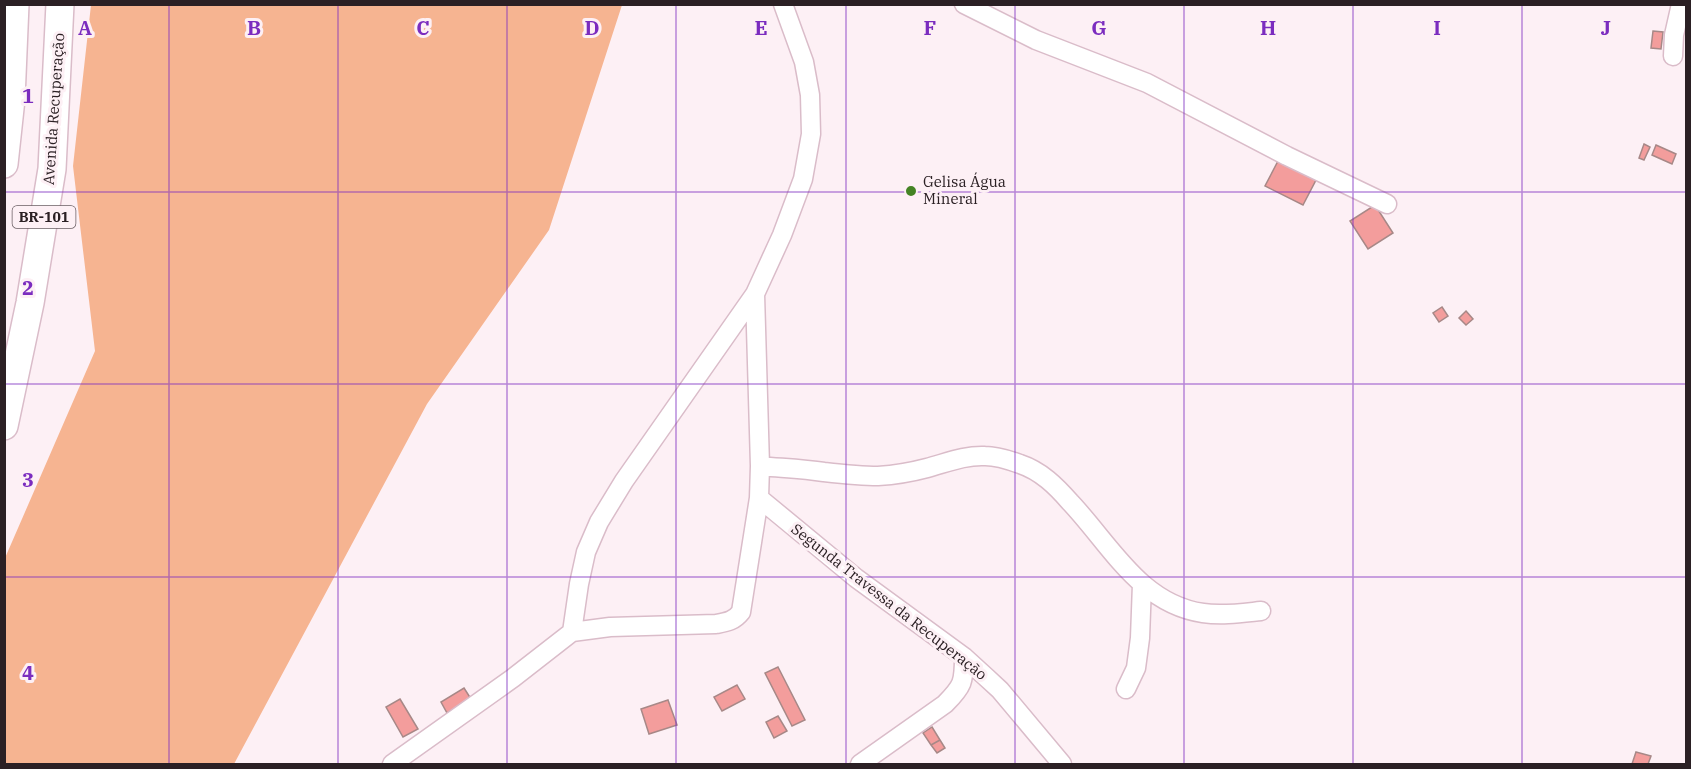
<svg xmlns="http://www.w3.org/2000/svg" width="1691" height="769" font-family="'IBM Plex Serif',serif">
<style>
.green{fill:#f6b491}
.building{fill:#f39d9c;stroke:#a78887;stroke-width:1.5}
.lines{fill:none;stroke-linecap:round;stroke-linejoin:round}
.minor-casing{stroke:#dabcc9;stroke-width:21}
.highway-casing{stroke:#dabcc9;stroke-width:30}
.minor{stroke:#fff;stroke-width:18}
.highway{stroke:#fff;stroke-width:27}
.grid{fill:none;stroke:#7b2cbf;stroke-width:1.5;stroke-opacity:0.55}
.poi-dot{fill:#448324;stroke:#fdf0f5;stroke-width:2}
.labels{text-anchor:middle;stroke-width:6;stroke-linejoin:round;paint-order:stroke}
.shield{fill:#fdf0f5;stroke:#6a5e63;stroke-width:1.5}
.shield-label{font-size:14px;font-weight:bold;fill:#2b2024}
.street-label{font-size:15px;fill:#2b2024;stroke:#fdf0f5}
.poi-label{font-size:15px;fill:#2b2024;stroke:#fdf0f5;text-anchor:start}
.grid-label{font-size:20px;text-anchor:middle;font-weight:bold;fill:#7b2cbf;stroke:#fdf0f5;stroke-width:6;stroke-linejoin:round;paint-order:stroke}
</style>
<rect width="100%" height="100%" fill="#fdf0f5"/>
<path class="green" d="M91,5H622L549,230L427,404L234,764H5V558L95,351L73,166Z"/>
<path class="building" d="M1653,31L1663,32L1661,49L1651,48Z
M1644,144L1650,147L1644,160L1639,158Z
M1656,145L1676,154L1672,164L1652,155Z
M1278,161L1316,180L1303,205L1265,186Z
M1375,205L1393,233L1368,249L1350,221Z
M1442,307L1448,316L1439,322L1433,313Z
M1466,311L1473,319L1466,325L1459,318Z
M778,667L805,720L792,726L765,673Z
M737,685L745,699L722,711L714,697Z
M464,688L471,699L447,713L441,702Z
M400,699L418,729L403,737L386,707Z
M668,700L677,725L649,734L641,709Z
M778,716L787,731L774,738L766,722Z
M932,727L940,740L931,745L923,733Z
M940,740L945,748L937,753L931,745Z
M1636,752L1651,756L1648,764H1632Z"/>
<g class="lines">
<g class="minor-casing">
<path id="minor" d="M964,4L1036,40L1147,83L1287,156L1387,204
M1673,56L1674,35L1681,4
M760,466C781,468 803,469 824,472C842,474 860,476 878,476C894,475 912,472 927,468C946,463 965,455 985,456C997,456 1009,460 1020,464C1041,471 1056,486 1070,502C1110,544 1140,604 1203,613C1222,616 1242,613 1261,611
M759,498L856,578L964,657L987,678L1000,690L1062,764
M572,632L579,584L586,552L599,522L624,481L755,294
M1126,689L1136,668L1140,638L1142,584
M392,764L513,678L572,632L610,627L716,624C727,622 734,621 741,612L759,498L760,466L755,294L782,235L803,179L811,134L810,95L804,62L783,4
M860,764L945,704C963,686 964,682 964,657"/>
</g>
<g class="highway-casing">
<path id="highway" d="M4,164L11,99L15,4
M4,426L30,303L52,169L60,4"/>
</g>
<use href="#minor" class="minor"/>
<use href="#highway" class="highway"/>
</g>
<path class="grid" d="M169,4V764M338,4V764M507,4V764M676,4V764M846,4V764M1015,4V764M1184,4V764M1353,4V764M1522,4V764M4,192H1686M4,384H1686M4,577H1686"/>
<circle class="poi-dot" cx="911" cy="191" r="6"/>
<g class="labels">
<rect class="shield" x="12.5" y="206" width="63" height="22" rx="4.5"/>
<g class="shield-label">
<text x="44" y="222">BR-101</text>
</g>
<g class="street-label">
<text transform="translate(54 109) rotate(-86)" y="5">Avenida Recuperação</text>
<text transform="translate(889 602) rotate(38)" y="5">Segunda Travessa da Recuperação</text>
</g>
<g class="poi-label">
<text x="923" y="187">Gelisa Água<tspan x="923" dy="17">Mineral</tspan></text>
</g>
</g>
<g class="grid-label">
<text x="85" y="35">A</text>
<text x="254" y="35">B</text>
<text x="423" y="35">C</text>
<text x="592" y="35">D</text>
<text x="761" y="35">E</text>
<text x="930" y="35">F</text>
<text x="1099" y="35">G</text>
<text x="1268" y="35">H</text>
<text x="1437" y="35">I</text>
<text x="1606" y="35">J</text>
<text x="28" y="103">1</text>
<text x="28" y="295">2</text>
<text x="28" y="487">3</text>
<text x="28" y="680">4</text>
</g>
<rect width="1691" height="769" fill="none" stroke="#2b2024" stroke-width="12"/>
</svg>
